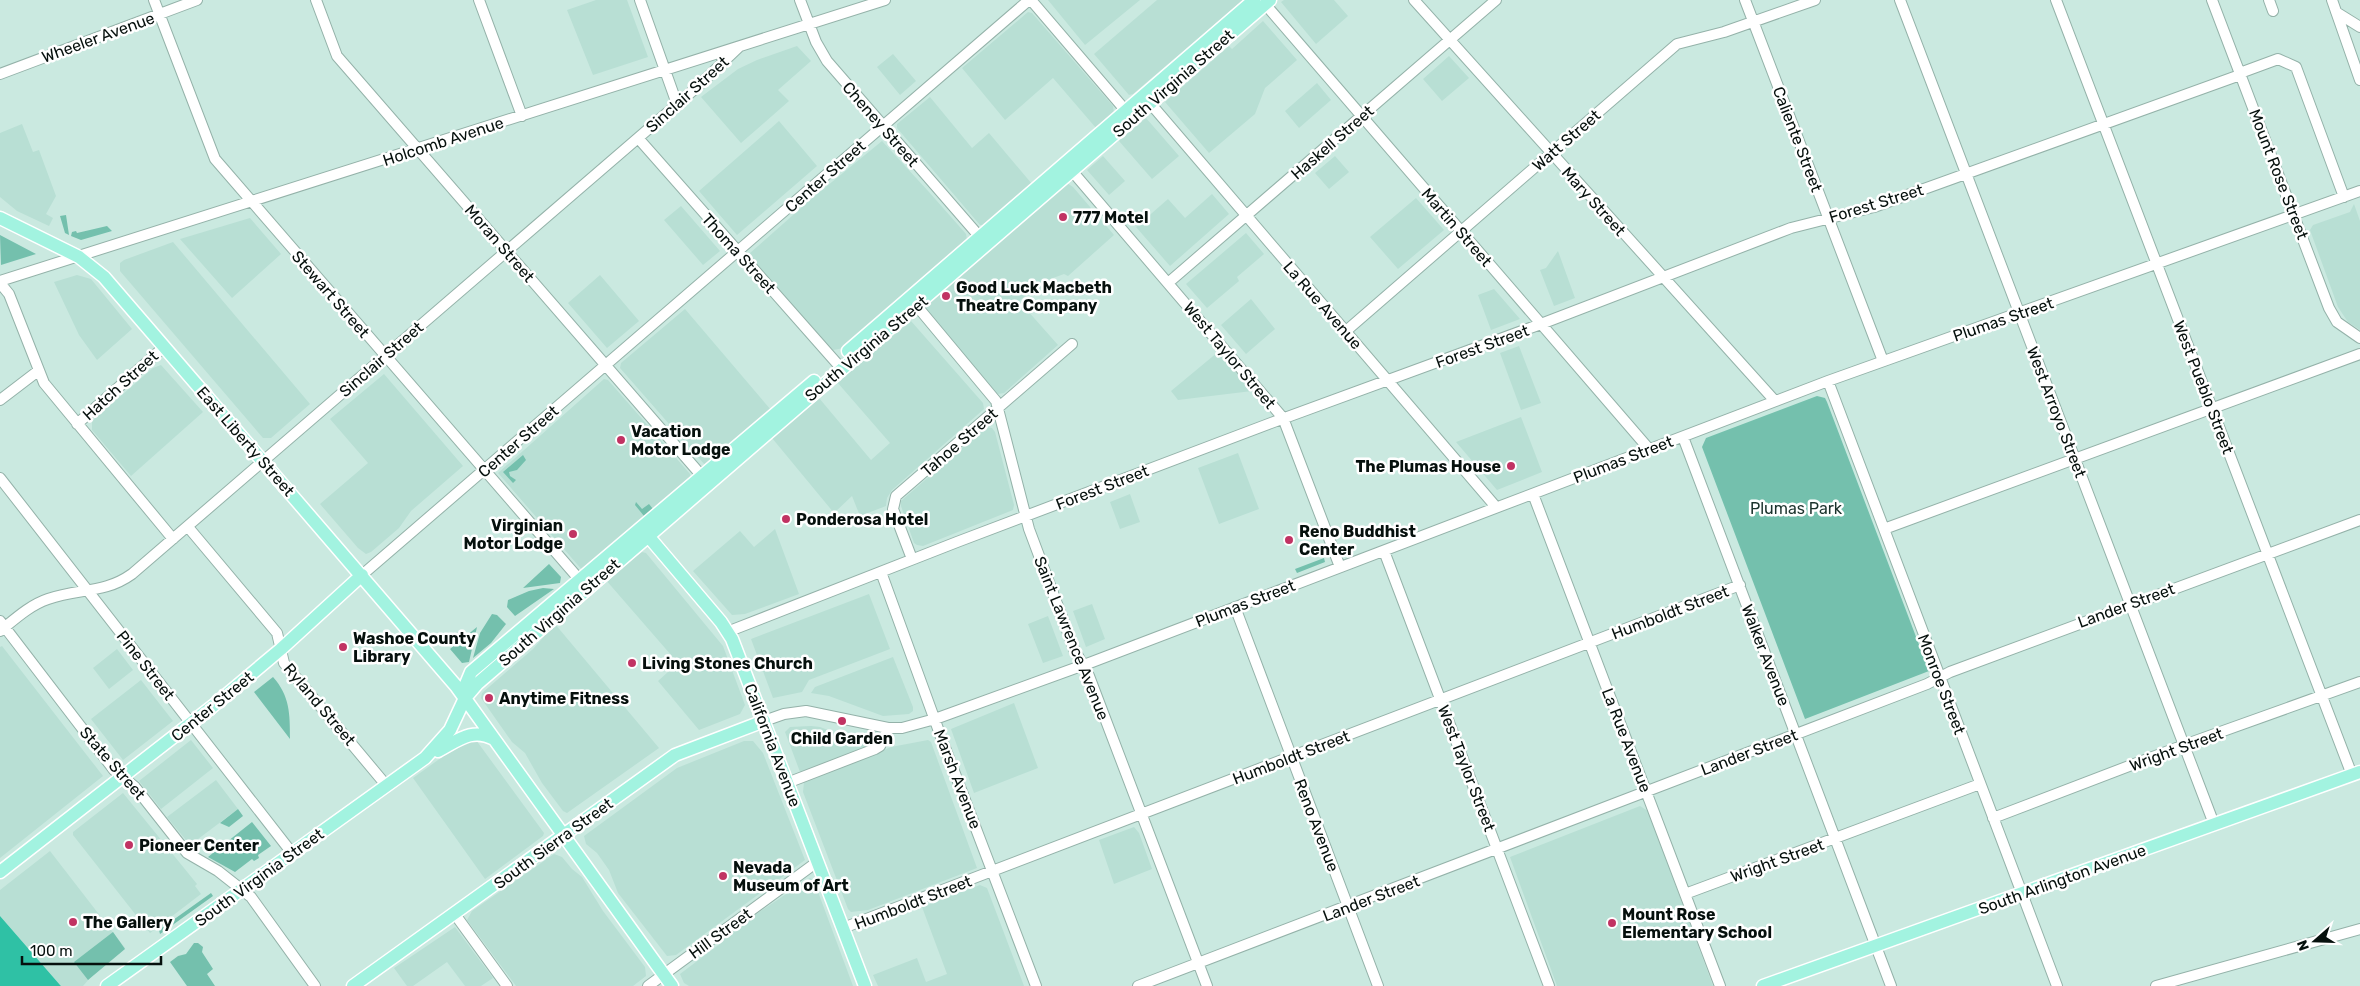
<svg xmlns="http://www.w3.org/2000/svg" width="2360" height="986" font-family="Rubik,sans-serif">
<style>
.built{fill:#b8dfd4}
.green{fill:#74c0ad}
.water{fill:#2fc1a5}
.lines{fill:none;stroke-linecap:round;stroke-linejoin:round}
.minor-casing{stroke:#94b2a9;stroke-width:12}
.major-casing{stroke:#fff;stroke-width:15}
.minor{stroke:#fff;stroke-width:10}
.major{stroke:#a2f3e0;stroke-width:12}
.poi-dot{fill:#c13363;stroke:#fff;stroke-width:2}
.labels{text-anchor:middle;stroke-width:5;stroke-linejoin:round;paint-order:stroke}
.street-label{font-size:16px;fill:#06100d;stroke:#fff}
.poi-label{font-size:16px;font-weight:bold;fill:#06100d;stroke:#fff;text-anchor:start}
.park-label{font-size:16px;fill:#1b322c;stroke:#fff}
</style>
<rect width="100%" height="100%" fill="#cae9e0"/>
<path class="built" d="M596,0H627L648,57L593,75L567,10Z
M1048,0H1140L1085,45Z
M1157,0H1243L1133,94L1129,95L1094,54Z
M1284,0H1334L1348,16L1316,44L1281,2Z
M1028,12L1032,13L1113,106L1114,113L1096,128L1053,78L1005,120L962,68Z
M1263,21L1297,60L1265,88L1255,114L1209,153L1165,102L1229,46L1232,49Z
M797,46L811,61L778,90L789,101L741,143L701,97L738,69L757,60Z
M893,54L916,81L900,95L877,67Z
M1449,56L1469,78L1442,101L1423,79Z
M1317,83L1331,100L1299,128L1285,111Z
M930,97L972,148L989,133L1032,184L984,225H980L897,128V124Z
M1146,118L1179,156L1152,179L1119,141Z
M779,121L817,166L737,235L699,191Z
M22,124L33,152L39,150L56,196L46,214L53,218L49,226L17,211L0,197V133Z
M882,141L929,192L966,234L967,240L844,348L833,350L751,259L750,253L810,200Z
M1103,156L1125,181L1109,195L1087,170Z
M1335,156L1349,172L1329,189L1315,173Z
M1067,183L1073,187L1114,235L1068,276L1064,274L1042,282L1019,301L1058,345L1004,393L998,394L927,313L926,307Z
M1212,194L1229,214L1170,266L1136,227L1168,199L1185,218Z
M1416,198L1444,230L1398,269L1370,237Z
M2354,204L2360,221V330L2348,322L2338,307L2310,230L2313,225L2350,212Z
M681,206L720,251L703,265L664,220Z
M250,218L281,254L232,298L180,239Z
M1246,233L1264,254L1237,277L1239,281L1207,308L1186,284Z
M173,242L310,404L271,438H263L120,271V263L124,260Z
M1558,251L1575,298L1554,306L1540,270L1546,268Z
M77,275L91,279L132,329L97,360L79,335L54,282Z
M600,275L639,321L607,348L568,303Z
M1494,289L1520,319L1491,330L1478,295Z
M1251,299L1275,329L1246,354L1221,325Z
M685,309L771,410L705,465L620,368L621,363Z
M911,321L983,403L984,409L892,490L887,498L886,506L860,516L852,496L834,513L772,438L819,398L871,460L890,443L837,382Z
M1519,346L1541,403L1521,410L1500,353Z
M1218,352L1252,391L1178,400L1171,391Z
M161,365L203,412L131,476L92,430V421L153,368Z
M384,374L463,466L411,511L399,528L371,552L366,554L358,548L320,504L368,463L330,419Z
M604,379L608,380L650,428L690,474L691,479L583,571L498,473Z
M1521,417L1542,472L1497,490L1456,442Z
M986,427L992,428L995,432L1014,505L1013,510L923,546L917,545L914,543L901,506V501Z
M1238,453L1259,509L1219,524L1198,468Z
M1130,494L1140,522L1120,529L1110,502Z
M775,529L799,594L745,614L732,615L693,571L740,531L754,547Z
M642,552L646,553L723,646L745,705L740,714L699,730L658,681L678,663L605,579Z
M869,594L890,649L809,680L802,692L773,698L751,639Z
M1092,604L1105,639L1086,647L1073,611Z
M1048,616L1063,656L1043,663L1028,624Z
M555,624L659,748L567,813L563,811L542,783L525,753L512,742L481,698L482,693L533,649Z
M2,646L103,776L0,858V647Z
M117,649L133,670L109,689L93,668Z
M893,657L913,707V711L909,714L883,716L829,696L811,693L815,687Z
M141,680L173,721L123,760L91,719Z
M1014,703L1038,768L974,793L951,729Z
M811,726L820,727L869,746L800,772L785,732L790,727Z
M191,740L213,768L161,809L139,781Z
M476,740L544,833L543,836L485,879L413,778L463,742Z
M928,740L931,742L977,868L868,910L851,912L848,909L803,792L804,782L891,747Z
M744,741H753L763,753L805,860L676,955L667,956L618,893L609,870L597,853L586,844L584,836L677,768Z
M216,780L238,809L190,845L167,817Z
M123,793L197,884L195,886L201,894L150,933L73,835V832Z
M1640,806L1648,811L1713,986H1557L1510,857Z
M1134,827L1139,833L1152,869L1114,884L1099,840Z
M50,851L125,948L95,972L83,986H61L0,916V890Z
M554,854L562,857L572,869L582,877L603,911L645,967L646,976L633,986H516L467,920L472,911Z
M810,878L814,881L853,986H689L684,983L680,974L721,943L725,935Z
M980,885L987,888L1024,986H878L873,975L917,958L926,982L947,974L922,907Z
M455,927L493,978L481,986H465L447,962L413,986H407L394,968Z"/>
<path class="green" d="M66,215L69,235L65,233L60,216Z
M107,226L112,231L81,240L71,236L72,232L76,231L77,233Z
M0,235L36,254L1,265Z
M1817,396L1825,398L1827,402L1929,671L1805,719L1702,447L1706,438Z
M523,455L526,460L517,470L509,472L510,476L516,480L513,483L503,472Z
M636,502L642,509L649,504L653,509L644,516L635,505Z
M1324,558L1325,562L1297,573L1295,569Z
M549,564L561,577L560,583L523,588Z
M543,588L554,589L515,616L507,607L508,600L529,591Z
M492,614L497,615L506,624L491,643L473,658L480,633Z
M477,627L469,662L462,663L450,649Z
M273,677C290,696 290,714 290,739L254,692Z
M238,809L243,816L229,827L220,823Z
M252,822L271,846L258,855L259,858L254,861L252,859L235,872L208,857Z
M211,893L213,896L160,934L159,930Z
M113,932L125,949L88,980L74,962Z
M194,943H198L203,947L202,952L213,969L207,974L215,986H187L170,962L178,956L186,954Z"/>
<path class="water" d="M0,916L60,985L61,986H0Z"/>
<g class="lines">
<g class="minor-casing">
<path id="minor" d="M154,0L215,159L579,579
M316,0L337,56L701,475
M479,0L522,116
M640,0L677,104
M800,0L816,42L827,61L979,236
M1031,0L1126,111
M1414,0L1775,401
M1745,0L1883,361
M1900,0L2214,824
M2056,0L2352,775
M2212,0L2329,308L2337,322L2360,338
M2269,0L2273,11
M2332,0L2360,80
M1265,4L1649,449
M2336,12L2360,27
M2240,73L2278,59L2296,67L2344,197
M0,74L197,0
M1150,103L1496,507
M638,138L841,368
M1072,171L1283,418L1340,567
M0,281L885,0
M0,283L9,294L44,383L173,539
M1168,283L1496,0
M916,305L996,401L1029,529L1074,649L1089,676L1207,986
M1346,331L1677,44L1724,32L1815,0
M1828,381L2057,986
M0,400L38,371
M77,424L164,347
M1683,437L1891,986
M0,478L292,853
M1533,494L1720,986
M188,527L277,633L284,663L386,785
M1884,529L2360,354
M1384,551L1549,986
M912,559L893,509L896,496L1072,344
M881,572L941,737L1036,986
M362,575L1029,0
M1235,607L1378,986
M0,621L114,770L135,787L187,853L218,871L251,897L315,986
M0,631C15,619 30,605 48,599C79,588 104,594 132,574L696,88L739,47
M727,632L957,542L1271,423L1541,324L1791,228L1874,207L2240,75
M764,721L784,714L806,711L888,728H902L935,719L1092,662L1828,381L2360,191
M787,783L875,749L880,746L888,728
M1993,818L2184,745L2360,682
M1685,894L1980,784
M454,913L507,986
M843,928L1740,585
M648,986L817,862
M1138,986L1927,684L1950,672L2360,520
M2156,986L2360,929"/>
</g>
<g class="major-casing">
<path id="major" d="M0,218L79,257L104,277L456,686L672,986
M848,351L1254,0
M643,530L721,622L732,639L865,986
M465,698L466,684L471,672L814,381
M438,751C457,741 472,727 494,739
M0,872L213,706L281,649L362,575
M107,986L425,758L450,730L465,698L477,684L1270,0
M353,986L675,755L764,721
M1763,986L2360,772"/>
</g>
<use href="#minor" class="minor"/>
<use href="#major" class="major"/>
</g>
<g class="poi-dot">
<circle cx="1063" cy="217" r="5"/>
<circle cx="946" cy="296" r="5"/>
<circle cx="621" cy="440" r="5"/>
<circle cx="1511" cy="466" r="5"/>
<circle cx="786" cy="519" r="5"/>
<circle cx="573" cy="534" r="5"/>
<circle cx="1289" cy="540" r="5"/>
<circle cx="343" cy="647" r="5"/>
<circle cx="632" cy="663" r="5"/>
<circle cx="489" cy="698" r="5"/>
<circle cx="842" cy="721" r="5"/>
<circle cx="129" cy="845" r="5"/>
<circle cx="723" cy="876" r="5"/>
<circle cx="73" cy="922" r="5"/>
<circle cx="1612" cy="923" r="5"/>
</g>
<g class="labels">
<g class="street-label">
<text transform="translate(98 37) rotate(-20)" y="6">Wheeler Avenue</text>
<text transform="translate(1173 83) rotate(-41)" y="6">South Virginia Street</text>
<text transform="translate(687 94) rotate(-42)" y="6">Sinclair Street</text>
<text transform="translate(881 124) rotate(49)" y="6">Cheney Street</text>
<text transform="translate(1798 139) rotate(69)" y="6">Caliente Street</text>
<text transform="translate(1566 140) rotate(-41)" y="6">Watt Street</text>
<text transform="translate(443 141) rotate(-18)" y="6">Holcomb Avenue</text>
<text transform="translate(1332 142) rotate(-41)" y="6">Haskell Street</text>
<text transform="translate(2279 174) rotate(69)" y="6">Mount Rose Street</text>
<text transform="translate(825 176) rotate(-41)" y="6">Center Street</text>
<text transform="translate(1594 201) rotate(48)" y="6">Mary Street</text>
<text transform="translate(1876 203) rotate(-17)" y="6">Forest Street</text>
<text transform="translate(1457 227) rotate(49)" y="6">Martin Street</text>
<text transform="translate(500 243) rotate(49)" y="6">Moran Street</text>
<text transform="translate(739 253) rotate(48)" y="6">Thoma Street</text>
<text transform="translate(331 294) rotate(49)" y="6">Stewart Street</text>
<text transform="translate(1323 305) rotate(49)" y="6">La Rue Avenue</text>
<text transform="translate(2003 319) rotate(-19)" y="6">Plumas Street</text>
<text transform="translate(1482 346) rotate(-20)" y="6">Forest Street</text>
<text transform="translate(866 348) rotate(-40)" y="6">South Virginia Street</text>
<text transform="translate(1230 355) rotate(50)" y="6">West Taylor Street</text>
<text transform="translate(381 359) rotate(-41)" y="6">Sinclair Street</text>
<text transform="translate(120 385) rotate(-42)" y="6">Hatch Street</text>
<text transform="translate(2204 387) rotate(69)" y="6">West Pueblo Street</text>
<text transform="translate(2057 412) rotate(69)" y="6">West Arroyo Street</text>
<text transform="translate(246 441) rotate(49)" y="6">East Liberty Street</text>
<text transform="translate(518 441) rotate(-41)" y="6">Center Street</text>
<text transform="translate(959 442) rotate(-41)" y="6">Tahoe Street</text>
<text transform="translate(1623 459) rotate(-21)" y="6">Plumas Street</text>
<text transform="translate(1102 487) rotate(-21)" y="6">Forest Street</text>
<text transform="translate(1245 603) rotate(-21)" y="6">Plumas Street</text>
<text transform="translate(2126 605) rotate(-20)" y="6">Lander Street</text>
<text transform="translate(559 612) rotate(-41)" y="6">South Virginia Street</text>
<text transform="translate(1670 612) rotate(-21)" y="6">Humboldt Street</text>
<text transform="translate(1072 638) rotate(68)" y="6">Saint Lawrence Avenue</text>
<text transform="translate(1766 655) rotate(69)" y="6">Walker Avenue</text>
<text transform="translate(146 665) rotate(52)" y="6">Pine Street</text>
<text transform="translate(1942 684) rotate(69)" y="6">Monroe Street</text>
<text transform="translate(320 704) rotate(50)" y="6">Ryland Street</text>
<text transform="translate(212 706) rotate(-39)" y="6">Center Street</text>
<text transform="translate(1627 740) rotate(69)" y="6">La Rue Avenue</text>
<text transform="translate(773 745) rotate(69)" y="6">California Avenue</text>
<text transform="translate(2176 749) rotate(-20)" y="6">Wright Street</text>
<text transform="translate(1749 752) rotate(-21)" y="6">Lander Street</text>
<text transform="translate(1291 757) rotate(-21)" y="6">Humboldt Street</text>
<text transform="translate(113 763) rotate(49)" y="6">State Street</text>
<text transform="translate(1467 768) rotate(69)" y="6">West Taylor Street</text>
<text transform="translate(958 779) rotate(69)" y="6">Marsh Avenue</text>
<text transform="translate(1317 825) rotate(69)" y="6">Reno Avenue</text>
<text transform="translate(553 843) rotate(-36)" y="6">South Sierra Street</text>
<text transform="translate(1777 860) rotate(-20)" y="6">Wright Street</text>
<text transform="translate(259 877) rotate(-36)" y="6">South Virginia Street</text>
<text transform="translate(2062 879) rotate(-20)" y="6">South Arlington Avenue</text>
<text transform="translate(1371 898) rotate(-21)" y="6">Lander Street</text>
<text transform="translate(913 902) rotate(-21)" y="6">Humboldt Street</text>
<text transform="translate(720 933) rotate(-36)" y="6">Hill Street</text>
</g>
<g class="poi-label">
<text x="1073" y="223">777 Motel</text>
<text x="956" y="293">Good Luck Macbeth<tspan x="956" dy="18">Theatre Company</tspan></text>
<text x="631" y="437">Vacation<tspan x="631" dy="18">Motor Lodge</tspan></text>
<text x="1501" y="472" text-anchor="end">The Plumas House</text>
<text x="796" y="525">Ponderosa Hotel</text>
<text x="563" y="531" text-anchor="end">Virginian<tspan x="563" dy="18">Motor Lodge</tspan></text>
<text x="1299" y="537">Reno Buddhist<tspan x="1299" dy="18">Center</tspan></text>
<text x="353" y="644">Washoe County<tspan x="353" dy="18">Library</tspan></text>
<text x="642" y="669">Living Stones Church</text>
<text x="499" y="704">Anytime Fitness</text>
<text x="842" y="744" text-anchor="middle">Child Garden</text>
<text x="139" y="851">Pioneer Center</text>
<text x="733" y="873">Nevada<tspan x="733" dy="18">Museum of Art</tspan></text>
<text x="1622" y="920">Mount Rose<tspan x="1622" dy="18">Elementary School</tspan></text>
<text x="83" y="928">The Gallery</text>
</g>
<g class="park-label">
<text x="1796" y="514">Plumas Park</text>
</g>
</g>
<g transform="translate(2315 941) rotate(250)" stroke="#ffffff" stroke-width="4" paint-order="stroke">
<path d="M0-4L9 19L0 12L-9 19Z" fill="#06100d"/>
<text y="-8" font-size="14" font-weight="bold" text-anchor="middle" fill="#06100d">N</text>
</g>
<path d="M22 956v8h139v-8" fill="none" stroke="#06100d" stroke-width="2.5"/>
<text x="30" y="956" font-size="15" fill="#06100d" stroke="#ffffff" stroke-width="4" paint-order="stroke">100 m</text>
</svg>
